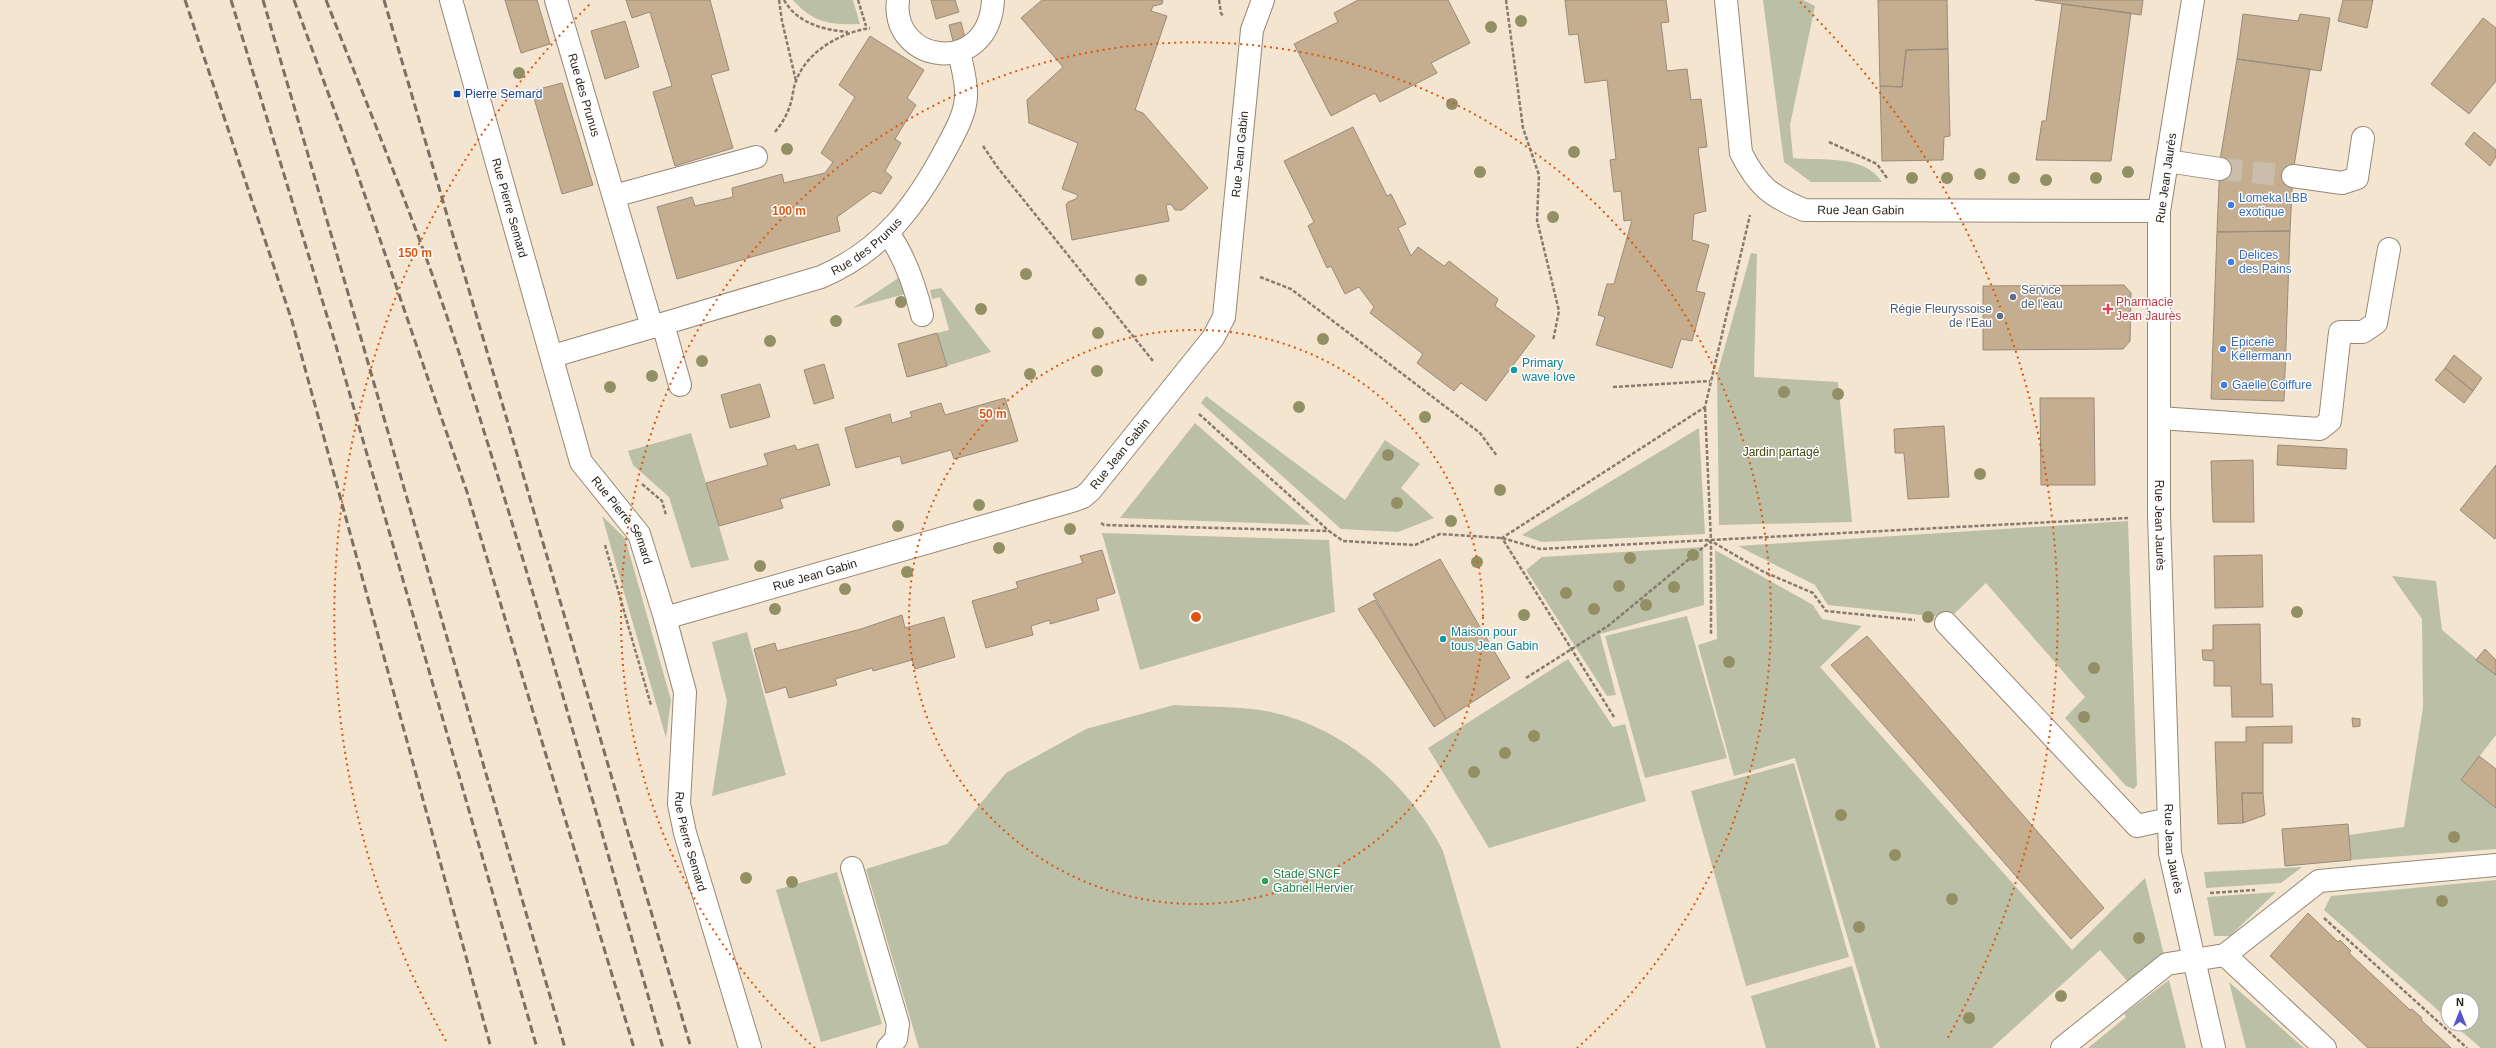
<svg xmlns="http://www.w3.org/2000/svg" width="2496" height="1048" font-family="Arial,sans-serif">
<style>
.green{fill:#bbbfa6}
.building{fill:#c4ae8f;stroke:#998b79}
.lines{fill:none;stroke-linecap:round;stroke-linejoin:round}
.minor-tunnel{stroke:#cabdac;stroke-width:22;stroke-dasharray:22 11;stroke-linecap:butt}
.minor-casing{stroke:#968876;stroke-width:24}
.path{stroke:#857b6e;stroke-width:2.5;stroke-dasharray:4 2;stroke-linecap:butt}
.minor{stroke:#fff;stroke-width:22}
.rail{stroke:#7a7064;stroke-width:3;stroke-dasharray:8 4;stroke-linecap:butt}
.tree{fill:#938f65}
.ring{fill:none;stroke:#de560d;stroke-width:2;stroke-dasharray:2 4}
.transit-dot{fill:#1a4fb4;stroke:#fff;stroke-width:1.5}
.shop-dot{fill:#3f7fe0;stroke:#fff;stroke-width:1.5}
.service-dot{fill:#5c6f8a;stroke:#fff;stroke-width:1.5}
.health-dot{fill:#e0444e;stroke:#fff;stroke-width:1.5}
.culture-dot{fill:#0f9aa8;stroke:#fff;stroke-width:1.5}
.leisure-dot{fill:#2e9e5b;stroke:#fff;stroke-width:1.5}
.labels{text-anchor:middle;stroke-width:3;stroke-linejoin:round;paint-order:stroke}
.transit-label{font-size:12px;fill:#164399;stroke:#fff;text-anchor:start}
.street-label{font-size:12px;fill:#241e17;stroke:#fff}
.shop-label{font-size:12px;fill:#366cbe;stroke:#fff;text-anchor:start}
.service-label{font-size:12px;fill:#4e5e75;stroke:#fff;text-anchor:start}
.health-label{font-size:12px;fill:#be3a42;stroke:#fff;text-anchor:start}
.culture-label{font-size:12px;fill:#0d838f;stroke:#fff;text-anchor:start}
.park-label{font-size:12px;fill:#43480d;stroke:#fff}
.leisure-label{font-size:12px;fill:#27864d;stroke:#fff;text-anchor:start}
.centre{fill:#de560d;stroke:#fff;stroke-width:2}
.ring-label{font-size:12px;text-anchor:middle;font-weight:bold;fill:#de560d;stroke:#fff;stroke-width:3;stroke-linejoin:round;paint-order:stroke}
</style>
<rect width="100%" height="100%" fill="#f4e5d1"/>
<path class="green" d="M793,0H853L860,24C831,25 813,23 793,0Z
M1763,0H1803L1815,6L1790,125L1793,158C1822,161 1864,154 1882,182H1811L1784,162Z
M1751,253L1757,254L1754,377L1838,382L1852,522L1719,525L1717,375Z
M903,275L909,293L853,308Z
M941,288L991,352L947,366L937,333L949,330L940,297L932,299L930,290Z
M1206,396L1345,500L1385,440L1420,464L1401,488L1434,518L1398,532L1341,529L1201,403Z
M1195,423L1311,525L1120,518Z
M1699,428L1705,534L1542,542L1522,535Z
M691,433L729,560L691,568L669,497L633,465L628,451Z
M602,516L625,538L671,700L666,738Z
M2128,521L2137,785L2134,789L2126,786L2065,718L2085,697L1986,583L1950,618L1828,605L1815,585L1738,546Z
M1102,533L1329,540L1335,612L1140,670Z
M1703,547L1704,605L1600,634L1616,695L1607,696L1526,570L1542,557Z
M1715,550L1813,605L1822,619L1862,626L1820,667L2072,950L2145,878L2164,955L2129,983L2100,950L1992,1048H1880L1795,758L1734,776L1698,645L1717,639Z
M2392,576L2436,581L2442,630L2496,675V735L2461,780L2496,808V849L2351,860L2349,835L2404,827L2423,708L2422,619Z
M1687,616L1727,758L1645,778L1605,636Z
M747,632L786,775L712,796L727,701L712,642Z
M1568,659L1613,727L1625,724L1646,801L1489,848L1428,748Z
M1174,705C1203,707 1244,706 1271,712C1345,728 1410,785 1443,851L1501,1048H919L866,869L947,844L1006,773L1086,729Z
M1794,763L1849,957L1746,986L1691,791Z
M2302,867L2281,883L2206,888L2204,872Z
M837,872L882,1024L821,1042L776,890Z
M2496,880V1048H2481L2453,1024H2472V1000H2448V1019L2324,910L2331,896Z
M2276,892L2230,936H2214L2207,897Z
M1852,966L1876,1048H1766L1751,996Z
M2169,980L2186,1048H2088L2126,1017L2124,1014Z
M2229,982L2304,1048H2246Z"/>
<path class="building" d="M505,0H537L550,44L521,53Z
M626,0H710L729,70L711,75L733,148L675,166L653,92L672,86L650,12L632,18Z
M931,0H955L959,12L936,19Z
M1042,0H1163L1162,4L1153,6L1151,11L1167,16L1135,110L1143,113L1208,188L1182,210H1175L1171,204L1166,205L1169,221L1072,240L1066,205L1068,202L1076,199L1078,195L1062,189L1078,143L1029,123L1027,100L1063,67L1021,18Z
M1358,0H1448L1470,43L1431,63L1437,73L1380,102L1375,93L1331,116L1294,44L1338,22L1334,13Z
M1565,0H1666L1669,22L1661,23L1667,71L1687,69L1691,100L1701,99L1707,147L1698,148L1706,211L1694,214L1692,240L1709,245L1696,291L1705,293L1692,341L1681,339L1672,368L1596,345L1605,317L1598,315L1607,284H1614L1632,220L1624,221L1621,191L1614,192L1610,160L1616,159L1607,80L1585,83L1578,34L1569,35Z
M1878,0H1947L1948,49L1906,50L1902,87L1880,86Z
M2035,0H2143L2141,15Z
M2343,0H2373L2367,28L2338,21Z
M2062,4L2131,13L2111,161L2036,160L2042,121H2046Z
M2243,14L2298,21L2300,14L2330,18L2321,71L2237,59Z
M2483,18L2496,28V81L2469,114L2431,84Z
M625,21L639,67L605,79L591,31Z
M961,22L965,38L953,41L949,25Z
M870,36L924,70L907,98L916,105L895,139L901,143L885,171L892,177L881,194L873,191L837,217L840,231L677,279L657,207L692,197L695,206L733,197L732,188L782,174L784,183L825,173L833,162L821,153L855,97L839,85Z
M1948,49L1950,136L1944,137L1943,160L1882,161L1880,86L1902,87L1906,50Z
M2237,59L2310,69L2293,172L2290,231L2217,232L2220,160Z
M562,83L593,185L562,194L532,91Z
M1353,127L1387,196L1391,194L1406,224L1398,228L1411,256L1418,247L1444,266L1449,261L1498,299L1495,306L1535,336L1486,401L1461,383L1454,391L1417,363L1423,354L1370,313L1374,307L1359,287L1345,294L1331,266L1327,268L1308,226L1314,222L1284,161Z
M2474,132L2496,150V157L2490,166L2465,144Z
M2290,231L2284,401L2211,399L2217,232Z
M2124,285L2131,293L2130,341L2123,349L1983,350V286Z
M937,333L947,366L907,377L898,344Z
M2454,355L2482,378L2473,391L2445,368Z
M824,364L834,398L814,404L804,370Z
M2445,368L2473,391L2464,403L2435,380Z
M760,384L770,417L730,428L721,395Z
M1005,398L1018,441L954,459L951,450L902,464L900,456L856,468L845,428L890,414L892,423L912,417L910,412L941,403L945,415Z
M2040,398H2094L2095,485H2041Z
M1944,426L1949,497L1908,499L1904,453H1895L1894,429Z
M818,444L830,485L780,499L783,508L719,526L706,483L768,465L764,454L795,445L797,450Z
M2278,445L2347,449L2346,469L2277,465Z
M2253,460L2254,522H2213L2211,461Z
M2496,465V537L2495,539L2460,510Z
M1102,550L1115,593L1096,599L1099,610L1050,624V620L1031,626L1033,635L986,648L972,601L1018,588L1016,582L1083,563L1080,556Z
M2262,555L2263,607L2215,608L2214,556Z
M1440,559L1510,678L1446,719L1373,594Z
M1375,600L1446,719L1434,727L1358,609Z
M902,615L905,628L944,617L955,657L915,669L912,660L873,671L872,668L835,679L837,685L789,698L786,687L766,693L754,649L775,643L777,651L861,629Z
M2260,624L2261,684H2272L2273,717H2232L2231,686H2214V661L2203,660L2202,650H2213V625Z
M1867,636L2104,908L2071,939L1831,665Z
M2485,649L2496,660V675L2476,660Z
M2352,718L2360,719V726L2353,727Z
M2292,726V743H2263V793H2242L2243,823L2218,824L2215,742H2246V727Z
M2479,756L2496,769V808L2461,780Z
M2242,793H2263L2265,815L2243,823Z
M2348,824L2351,860L2285,866L2282,829Z
M2308,913L2338,942L2340,940L2351,951L2349,953L2410,1010L2412,1009L2422,1018L2421,1020L2451,1048H2368L2270,956Z"/>
<g class="lines">
<path class="minor-tunnel" d="M2220,169L2293,176"/>
<g class="minor-casing">
<g id="minor">
<path id="s1" d="M451,0L581,462L639,534L665,618L685,692L679,804L685,833L750,1048"/>
<path id="s2" d="M556,0L652,327L821,277C883,250 916,206 947,147C955,132 965,115 966,97C967,83 962,66 959,52"/>
<path d="M898,0C890,64 989,78 993,0"/>
<path id="s3" d="M1726,0L1741,153C1758,186 1770,196 1804,210L2159,211"/>
<path id="s4" d="M2193,0L2159,211V516L2170,853L2214,1048"/>
<path d="M2167,161L2220,169"/>
<path d="M2293,176L2342,183L2357,178L2363,138"/>
<path d="M614,196L756,157"/>
<path d="M888,233C905,257 915,286 922,315"/>
<path d="M663,324L680,385"/>
<path d="M553,356L652,327"/>
<path d="M2159,418L2320,429L2330,421L2340,332H2363L2376,323L2389,249"/>
<path id="s5" d="M665,618L1072,501L1083,497L1090,491L1213,338L1224,317L1252,30L1263,0"/>
<path d="M1946,623L2137,826L2169,819"/>
<path d="M852,868L898,1024L896,1039L888,1048"/>
<path d="M2225,955L2319,881L2496,865"/>
<path d="M2062,1048L2167,964L2225,955L2325,1048"/>
</g>
</g>
<path class="path" d="M779,0L782,21L796,81
M784,0C797,23 823,30 848,32
M858,0L866,26
M1219,0L1221,13L1223,16
M1506,0L1523,128L1539,175L1537,220L1559,311L1553,341
M775,132C782,123 788,114 791,102C793,96 793,88 796,81C807,51 840,33 870,28
M1829,142L1877,164L1887,178
M983,146L998,168L1153,361
M1260,277L1291,289L1480,433L1497,456
M1613,387L1710,381
M1705,408L1711,541V635
M1199,414L1329,531
M642,484L662,501L666,515
M1101,523L1104,525L1329,531L1343,541L1415,545L1440,534L1502,538L1540,549L2128,518
M605,545L651,705
M1526,678L1608,626L1711,541L1764,572L1813,593L1826,611L1915,620
M1614,717L1502,538L1705,407L1750,215
M2210,893L2255,890
M2324,918L2467,1048"/>
<use href="#minor" class="minor"/>
<path class="rail" d="M185,0L292,321L491,1048
M231,0L334,339L537,1048
M263,0C365,349 464,699 565,1048
M294,0L352,158L467,492L634,1048
M326,0C374,122 424,243 464,368C536,593 598,821 663,1048
M384,0L691,1048"/>
</g>
<g class="tree">
<circle cx="1521" cy="21" r="6"/>
<circle cx="1491" cy="27" r="6"/>
<circle cx="519" cy="73" r="6"/>
<circle cx="1452" cy="104" r="6"/>
<circle cx="787" cy="149" r="6"/>
<circle cx="1574" cy="152" r="6"/>
<circle cx="1480" cy="172" r="6"/>
<circle cx="2128" cy="172" r="6"/>
<circle cx="1980" cy="174" r="6"/>
<circle cx="1912" cy="178" r="6"/>
<circle cx="1947" cy="178" r="6"/>
<circle cx="2014" cy="178" r="6"/>
<circle cx="2096" cy="178" r="6"/>
<circle cx="2046" cy="180" r="6"/>
<circle cx="1553" cy="217" r="6"/>
<circle cx="1026" cy="274" r="6"/>
<circle cx="1141" cy="280" r="6"/>
<circle cx="901" cy="302" r="6"/>
<circle cx="981" cy="309" r="6"/>
<circle cx="836" cy="321" r="6"/>
<circle cx="1098" cy="333" r="6"/>
<circle cx="1323" cy="339" r="6"/>
<circle cx="770" cy="341" r="6"/>
<circle cx="702" cy="361" r="6"/>
<circle cx="1097" cy="371" r="6"/>
<circle cx="1030" cy="374" r="6"/>
<circle cx="652" cy="376" r="6"/>
<circle cx="610" cy="387" r="6"/>
<circle cx="1784" cy="392" r="6"/>
<circle cx="1838" cy="394" r="6"/>
<circle cx="1299" cy="407" r="6"/>
<circle cx="1425" cy="417" r="6"/>
<circle cx="1388" cy="455" r="6"/>
<circle cx="1980" cy="474" r="6"/>
<circle cx="1500" cy="490" r="6"/>
<circle cx="1397" cy="503" r="6"/>
<circle cx="979" cy="505" r="6"/>
<circle cx="1451" cy="521" r="6"/>
<circle cx="898" cy="526" r="6"/>
<circle cx="1070" cy="529" r="6"/>
<circle cx="999" cy="548" r="6"/>
<circle cx="1693" cy="555" r="6"/>
<circle cx="1630" cy="558" r="6"/>
<circle cx="1477" cy="562" r="6"/>
<circle cx="760" cy="566" r="6"/>
<circle cx="907" cy="572" r="6"/>
<circle cx="1619" cy="586" r="6"/>
<circle cx="1674" cy="587" r="6"/>
<circle cx="845" cy="589" r="6"/>
<circle cx="1566" cy="593" r="6"/>
<circle cx="1646" cy="605" r="6"/>
<circle cx="775" cy="609" r="6"/>
<circle cx="1594" cy="609" r="6"/>
<circle cx="2297" cy="612" r="6"/>
<circle cx="1524" cy="615" r="6"/>
<circle cx="1928" cy="617" r="6"/>
<circle cx="1729" cy="662" r="6"/>
<circle cx="2094" cy="668" r="6"/>
<circle cx="2084" cy="717" r="6"/>
<circle cx="1534" cy="736" r="6"/>
<circle cx="1505" cy="753" r="6"/>
<circle cx="1474" cy="772" r="6"/>
<circle cx="1841" cy="815" r="6"/>
<circle cx="2454" cy="837" r="6"/>
<circle cx="1895" cy="855" r="6"/>
<circle cx="746" cy="878" r="6"/>
<circle cx="792" cy="882" r="6"/>
<circle cx="1952" cy="899" r="6"/>
<circle cx="2442" cy="901" r="6"/>
<circle cx="1859" cy="927" r="6"/>
<circle cx="2139" cy="938" r="6"/>
<circle cx="2061" cy="996" r="6"/>
<circle cx="1969" cy="1018" r="6"/>
</g>
<g class="ring">
<circle cx="1196" cy="617" r="287"/>
<path d="M815 1048A575 575 0 1 1 1577 1048"/>
<path d="M446 1041A862 862 0 0 1 592 2M1800 2A862 862 0 0 1 1946 1041"/>
</g>
<rect class="transit-dot" x="453" y="90" width="8" height="8" rx="2"/>
<g class="shop-dot">
<circle cx="2231" cy="205" r="4"/>
<circle cx="2231" cy="262" r="4"/>
<circle cx="2223" cy="349" r="4"/>
<circle cx="2224" cy="385" r="4"/>
</g>
<g class="service-dot">
<circle cx="2013" cy="297" r="4"/>
<circle cx="2000" cy="316" r="4"/>
</g>
<path class="health-dot" d="M2106 303h4v4h4v4h-4v4h-4v-4h-4v-4h4z"/>
<g class="culture-dot">
<circle cx="1514" cy="370" r="4"/>
<circle cx="1443" cy="639" r="4"/>
</g>
<circle class="leisure-dot" cx="1265" cy="881" r="4"/>
<g class="labels">
<g class="transit-label">
<text x="465" y="98">Pierre Semard</text>
</g>
<g class="street-label">
<text dy="4" stroke="none"><textPath href="#s2" startOffset="99">Rue des Prunus</textPath></text>
<text dy="4" stroke="none"><textPath href="#s5" startOffset="828">Rue Jean Gabin</textPath></text>
<text transform="translate(2166 178) rotate(-82)" y="4">Rue Jean Jaurès</text>
<text dy="4" stroke="none"><textPath href="#s1" startOffset="216">Rue Pierre Semard</textPath></text>
<text dy="4" stroke="none"><textPath href="#s3" startOffset="298">Rue Jean Gabin</textPath></text>
<text dy="4" stroke="none"><textPath href="#s2" startOffset="572">Rue des Prunus</textPath></text>
<text dy="4" stroke="none"><textPath href="#s5" startOffset="492">Rue Jean Gabin</textPath></text>
<text dy="4" stroke="none"><textPath href="#s1" startOffset="552">Rue Pierre Semard</textPath></text>
<text dy="4" stroke="none"><textPath href="#s4" startOffset="528">Rue Jean Jaurès</textPath></text>
<text dy="4" stroke="none"><textPath href="#s5" startOffset="156">Rue Jean Gabin</textPath></text>
<text dy="4" stroke="none"><textPath href="#s1" startOffset="888">Rue Pierre Semard</textPath></text>
<text dy="4" stroke="none"><textPath href="#s4" startOffset="852">Rue Jean Jaurès</textPath></text>
</g>
<g class="shop-label">
<text x="2239" y="202">Lomeka LBB<tspan x="2239" dy="14">exotique</tspan></text>
<text x="2239" y="259">Delices<tspan x="2239" dy="14">des Pains</tspan></text>
<text x="2231" y="346">Epicerie<tspan x="2231" dy="14">Kellermann</tspan></text>
<text x="2232" y="389">Gaelle Coiffure</text>
</g>
<g class="service-label">
<text x="2021" y="294">Service<tspan x="2021" dy="14">de l'eau</tspan></text>
<text x="1992" y="313" text-anchor="end">Régie Fleuryssoise<tspan x="1992" dy="14">de l'Eau</tspan></text>
</g>
<g class="health-label">
<text x="2116" y="306">Pharmacie<tspan x="2116" dy="14">Jean Jaurès</tspan></text>
</g>
<g class="culture-label">
<text x="1522" y="367">Primary<tspan x="1522" dy="14">wave love</tspan></text>
<text x="1451" y="636">Maison pour<tspan x="1451" dy="14">tous Jean Gabin</tspan></text>
</g>
<g class="park-label">
<text x="1781" y="456">Jardin partagé</text>
</g>
<g class="leisure-label">
<text x="1273" y="878">Stade SNCF<tspan x="1273" dy="14">Gabriel Hervier</tspan></text>
</g>
</g>
<circle cx="1196" cy="617" r="6" class="centre"/>
<g class="ring-label">
<text x="789" y="215">100 m</text>
<text x="415" y="257">150 m</text>
<text x="993" y="418">50 m</text>
</g>
<g transform="translate(2460 1012)"><circle r="19" fill="#ffffff" stroke="#a7a5a2"/>
<path d="M0-3L7 15L0 10L-7 15Z" fill="#5854cb"/>
<text y="-6" font-size="11" font-weight="bold" text-anchor="middle" fill="#241e17">N</text>
</g>
</svg>
